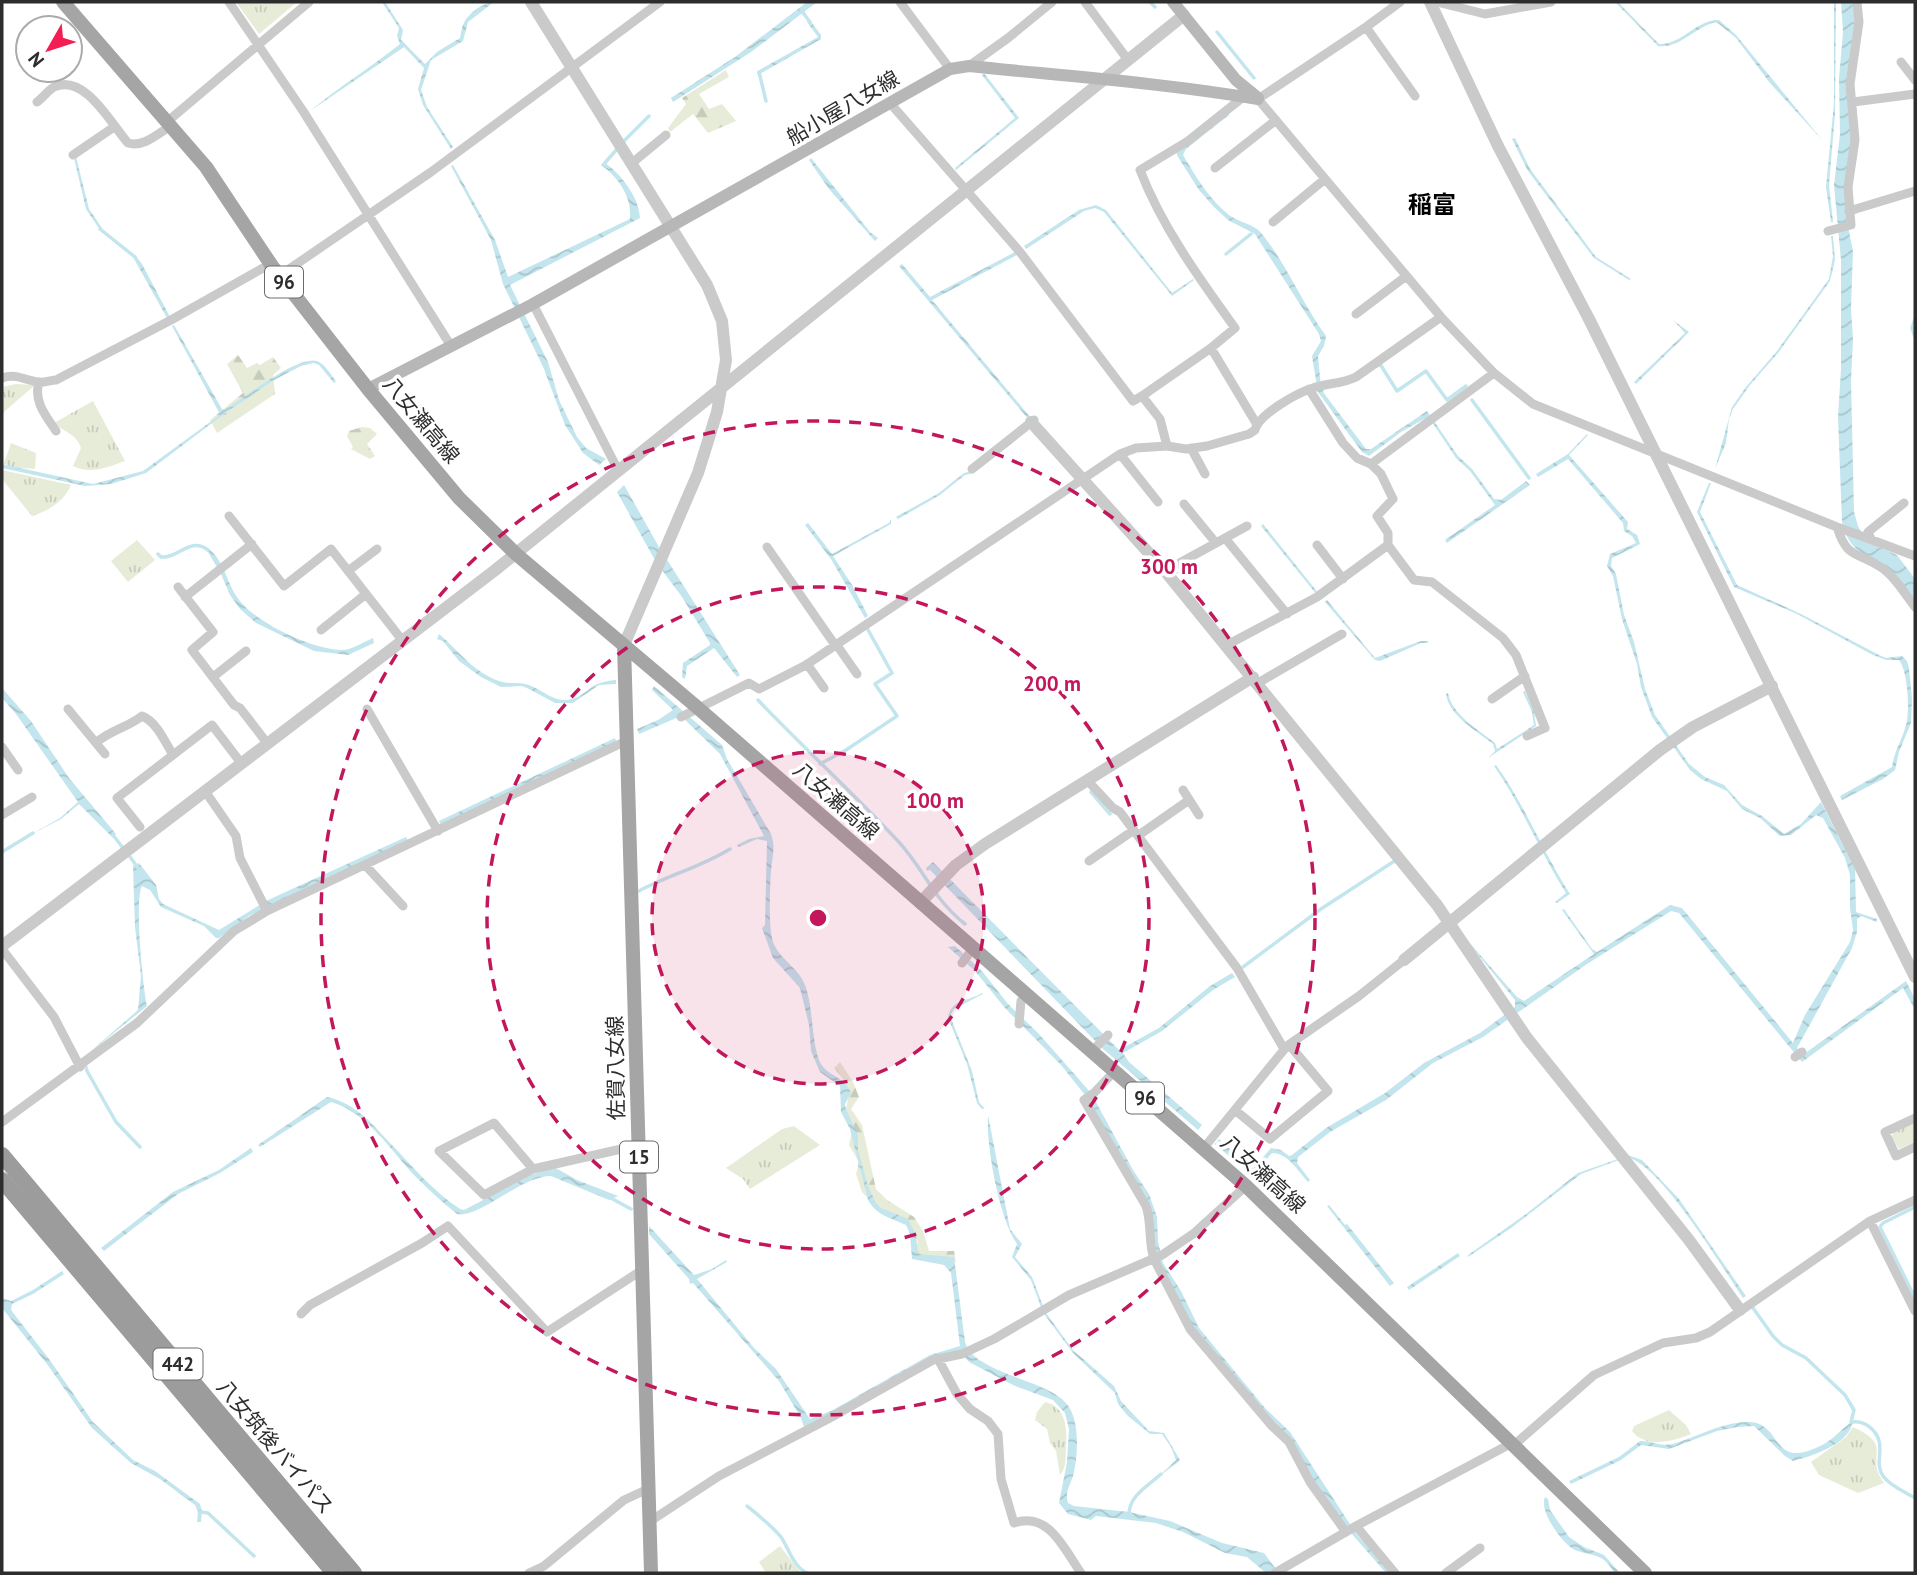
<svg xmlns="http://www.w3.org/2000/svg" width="1917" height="1575" font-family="'PT Sans','Noto Sans JP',sans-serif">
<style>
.grass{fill:url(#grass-tufts)}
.forest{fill:url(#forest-firs)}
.water{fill:url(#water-waves)}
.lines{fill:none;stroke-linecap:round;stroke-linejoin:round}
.stream{stroke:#c3e5ee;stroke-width:3.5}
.minor{stroke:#cacaca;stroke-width:9}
.tertiary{stroke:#cacaca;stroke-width:12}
.secondary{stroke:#b7b7b7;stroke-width:12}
.primary{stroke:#a5a5a5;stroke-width:14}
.trunk{stroke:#9c9c9c;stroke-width:16}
.ring{fill:none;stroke:#c2185b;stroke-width:3.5;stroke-dasharray:12 9}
.labels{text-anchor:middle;stroke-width:7;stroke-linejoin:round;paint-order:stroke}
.shield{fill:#fff;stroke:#6c6c6c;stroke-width:2}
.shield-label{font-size:19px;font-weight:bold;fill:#2d2d2d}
.street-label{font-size:21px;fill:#2d2d2d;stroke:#fff}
.quarter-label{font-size:24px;font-weight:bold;fill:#000;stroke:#fff}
.centre{fill:#c2185b;stroke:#fff;stroke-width:3.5}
.ring-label{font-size:21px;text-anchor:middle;font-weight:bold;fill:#c2185b;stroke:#fff;stroke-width:7;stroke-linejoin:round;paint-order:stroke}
</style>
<defs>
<pattern id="grass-tufts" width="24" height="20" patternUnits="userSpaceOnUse" patternTransform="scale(1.75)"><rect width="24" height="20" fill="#e7ecd9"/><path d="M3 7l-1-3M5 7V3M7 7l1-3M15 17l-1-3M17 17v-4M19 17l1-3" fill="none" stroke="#c6cbbb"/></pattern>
<pattern id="forest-firs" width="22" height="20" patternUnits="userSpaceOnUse" patternTransform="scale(1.75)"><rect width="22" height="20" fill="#e7ecd9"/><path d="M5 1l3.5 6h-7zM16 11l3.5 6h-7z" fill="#c6cbbb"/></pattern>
<pattern id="water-waves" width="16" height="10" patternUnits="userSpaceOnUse" patternTransform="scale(1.75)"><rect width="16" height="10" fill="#c3e5ee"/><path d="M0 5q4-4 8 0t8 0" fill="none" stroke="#a8c5cc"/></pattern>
</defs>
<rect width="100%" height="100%" fill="#fff"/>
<path class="grass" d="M236,2H297L259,34Z
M16,384L35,385L5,411L2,416V387Z
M93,401L125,461C109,467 89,475 73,466L81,448C76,433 65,433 54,423Z
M11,443L36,453L35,469L10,467L4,463Z
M2,470L71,485C64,502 48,511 32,516L2,479Z
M137,540L155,560L128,582L111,561Z
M1915,1121V1142L1899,1149L1892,1138L1893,1132Z
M794,1126L820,1145L750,1189L743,1179L726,1168L782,1129Z
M1045,1402C1067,1407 1067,1429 1066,1448C1065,1458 1067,1467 1060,1475L1056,1451L1050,1443L1047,1429L1035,1420L1037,1412Z
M1669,1410L1686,1425L1691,1434C1674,1441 1646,1449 1632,1431L1634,1426Z
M1853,1427C1896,1447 1863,1454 1884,1483L1858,1493L1819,1475L1811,1462L1846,1437Z
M780,1546L801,1573H766L759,1562Z"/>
<path class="forest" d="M726,70L729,77L699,94L709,109L722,104L736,121L708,133L693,114L670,132L668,128L686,104L682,98Z
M238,355L247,368L257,363L260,365L273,357L281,368L273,375L275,394L217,433L210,420L243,393L227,364Z
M362,427L370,428L377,434L367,444L375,456L370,459L351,449L353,447L347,436L349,431Z
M840,1062L853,1082L859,1097L851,1109L862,1125L876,1189L887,1200L914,1217L923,1231L929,1251H954L956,1262L923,1259L914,1251L918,1242L908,1221L884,1215L862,1192L856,1174L859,1162L849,1145L852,1131L845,1113C851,1091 849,1085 834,1068Z"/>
<path class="water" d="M382,2H385L403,30L401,40L425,64L437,52L460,38C461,33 462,25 465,21C470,12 485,2 494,2L468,22L463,41L431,60L421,90L427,107L453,147L451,149L423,105L418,89L424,68L404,47L310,111C339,87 370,68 400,44L397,36L399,28Z
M807,2H817L751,52L673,102L671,98L735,57Z
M1615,2H1618L1659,44C1682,45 1697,19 1719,20L1736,35L1823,141L1770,83L1736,38L1719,24L1716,22C1696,26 1680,49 1658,46Z
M1834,2H1836L1835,114L1829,185L1833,222H1831L1826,187L1834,103Z
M1841,2H1855L1856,8L1852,136L1847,222L1853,251L1851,309L1853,339L1851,381L1854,512L1858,526L1867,542L1897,555L1915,579V602L1863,554C1850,545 1846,537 1842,522L1838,417L1841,369V260L1834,185L1840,134L1839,78L1843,32Z
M809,19L821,35V39L758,75L757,72L761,69L818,37L807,22Z
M984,73L1019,118L956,170L955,168L1015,118L982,75Z
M1227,113L1229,115L1186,149L1183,155C1196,177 1209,199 1229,215C1240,223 1253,223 1262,234C1287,265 1302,303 1326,336L1324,346L1318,356L1321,388L1324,389L1323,392L1366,449H1371L1427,411L1458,456L1472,469L1494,499L1501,500L1526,481L1530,485L1447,543L1445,540L1495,505L1470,471L1456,458L1432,422L1424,419L1401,432L1369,456L1362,452L1318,392L1312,356L1321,341L1319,334L1255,234L1228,220L1214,207L1199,190L1178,157L1176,152Z
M1515,138L1530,169L1596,257L1631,279L1629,280L1594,258L1528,171L1512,139Z
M76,157L89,209L104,231L102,233L86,209L74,158Z
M811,158L870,232L878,238L875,241L829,189L809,160Z
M604,162C621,174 639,197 640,218L510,285L548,362L559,400L577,437L586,448L606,459L599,465L583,453L565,425L544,369L503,284L491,240L451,166L453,165L495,240L508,277L630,219C632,197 619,178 601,165Z
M1096,205L1106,210L1172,293L1193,279L1194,280L1172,296L1104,212L1095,208L1084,211L1026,249L1024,246L1079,210Z
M1831,236H1833L1835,260L1830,281L1778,353L1750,385L1733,409L1729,419L1726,443L1715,469L1732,407L1746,387L1777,351L1829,279L1833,256Z
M1015,252L1017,255L932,300L1031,418L1029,420L899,266L902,264L930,297Z
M135,255L142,264L170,317L167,318L133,257Z
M1673,320L1689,332L1636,384L1634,382L1685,333Z
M174,325L223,411C241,400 297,355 317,361C325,364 331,375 336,381L334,383L319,365L314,363L301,366L274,380L224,414L146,473L111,484L85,486L2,468V464L93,484L143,471L217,417L220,414L172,326Z
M1035,425L974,473L965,475L940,495L898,519L896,517L939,493L964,473L972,471Z
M1587,434L1588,435L1569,455L1628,522L1627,529L1637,535L1640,544L1612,558L1611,566L1616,574L1624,615L1634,642L1645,689L1655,715L1689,764L1705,777L1724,785L1742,805L1762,816L1784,834L1801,824L1821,802L1855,869L1856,912L1877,919V922L1861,916L1857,919V932L1852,948L1797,1048L1804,1054L1906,981L1915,999V1010L1903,988L1802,1062L1679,913L1671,911L1587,964L1483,1037L1433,1063L1386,1100L1330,1132L1298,1157L1297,1163L1310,1180L1308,1182C1298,1171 1288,1153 1272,1153L1252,1176L1215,1144L1219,1139L1253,1169L1271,1148L1281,1150L1289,1156L1292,1155L1326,1128L1385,1093L1424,1063L1480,1033L1515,1007V1000L1453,924L1517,997L1524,1001L1594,954L1562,910L1564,909L1592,949L1597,952L1670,905L1682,908L1793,1043L1805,1015L1850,942L1853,930L1850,908V875L1845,858L1823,818L1816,815L1791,835L1780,836L1760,818L1742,809L1727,791L1701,779L1690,770L1652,717L1641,687L1637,664L1622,619L1613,576L1607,566L1610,554L1636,543L1632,536L1624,531L1623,523L1568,459L1538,477L1536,474L1568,454Z
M1709,483H1711L1700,512L1737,585L1801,614L1879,655L1886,658L1902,656L1907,661L1909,668L1912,699L1911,723L1899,752L1895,770L1883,779L1842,800L1840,796L1892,767C1895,748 1902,741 1906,725C1910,711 1908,671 1899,660H1886L1873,655L1797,614L1734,587L1697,512Z
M624,485L659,547L740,675L737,677L714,648L687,666L685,679L682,677L683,663L710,645V643L682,597L656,562L617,492Z
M891,519V524L833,556L852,585L868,616L865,618L831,559L805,525L808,523L832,554L889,523Z
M1263,524L1319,594L1317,595L1261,526Z
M205,547C223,556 226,581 237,597C253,622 313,650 342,650C351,650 364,642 373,638L374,643L348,655L314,651L256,623L240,609L230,595L221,574Z
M1327,600L1375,658L1421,641H1428V643H1421L1380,661L1375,660L1325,602Z
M439,634C459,651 473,672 499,681C509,685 521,681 531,686C544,691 556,704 572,699C591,693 588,682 616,680V684L599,685L573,703H555L529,689L522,686L501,687L481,677L459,661L443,641L437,639Z
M654,686L722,745L727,759L771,834C776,847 772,858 771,871C770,889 768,925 773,942C779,959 799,968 805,985C814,1008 811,1046 821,1064C829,1077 846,1077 851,1093L845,1104L846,1109L858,1135V1150L868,1186L876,1203L881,1208L908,1219L916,1235L918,1254L954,1257L965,1342C973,1373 1048,1380 1066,1403C1080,1419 1078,1452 1074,1472C1072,1483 1064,1491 1068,1503L1074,1506L1129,1512L1170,1521L1222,1543L1264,1553L1279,1573H1266L1247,1557L1225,1553L1183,1532L1156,1523L1096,1516L1091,1520L1068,1514L1059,1503L1067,1462L1069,1429L1065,1413L1053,1400L1013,1385L969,1362L961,1353L941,1354L804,1427L801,1418L779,1381L693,1283L690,1284L689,1279L649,1234V1226L694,1275L712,1269L726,1260L727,1262L697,1279L754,1348L776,1369L810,1419L831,1411L930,1355L960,1346L951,1273L944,1265L912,1259L910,1234L906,1225C891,1218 876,1215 868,1200L850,1129L841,1112L840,1086L820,1072L811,1051L809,1025L800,988L773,958L762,928L765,925L767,841L757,839L739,847L737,845L749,839L764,836L720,754L681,716L639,734L637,729L658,720L673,710L652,690Z
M2,688L31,721L69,778L116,834L113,838L79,804L61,819L32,834L60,818L78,802L16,714L2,698Z
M1525,691L1534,711L1536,726L1488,758L1495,751L1493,744C1477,731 1449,716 1446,694L1448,693C1452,715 1479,730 1495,743L1497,749L1534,725L1532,712L1523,692Z
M615,738L617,744L441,826L439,821Z
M1496,765C1525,805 1543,852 1570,894L1557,903L1555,902L1566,893C1540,852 1522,806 1494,766Z
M406,837L409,842L249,916L219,938H216L204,926L161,907L150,890L142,886C134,900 143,988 147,1006L83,1058L138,1010L141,976L135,927L133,866L139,863L156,885L159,899L163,904L219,930L268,900Z
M933,862L1119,1050L1159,1028L1210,986L1232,973L1235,977L1213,990L1162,1031L1123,1053L1129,1062L1202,1125L1198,1130L1102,1048L933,873L930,870L927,871L926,868Z
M955,946L982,971L1008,1004L1039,1034L1091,1093L1133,1170L1149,1194L1157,1217L1158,1241L1163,1263L1181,1291L1199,1328L1265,1408L1290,1432L1357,1535L1392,1573H1386L1344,1525L1276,1427L1191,1326L1158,1262L1149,1204L1085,1095L1061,1065L1005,1008L975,971L948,947Z
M982,993L983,994L954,1009L950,1016L972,1071L979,1102L984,1108L982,1109L977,1103L967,1064L948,1018C950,1000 969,1001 982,993Z
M327,1097C356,1103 373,1125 392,1145C413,1167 434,1192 460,1209L464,1210L531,1175L554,1167L577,1180L618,1196L609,1200L551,1176C521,1176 480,1218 457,1214C443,1203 429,1190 416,1177C392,1152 367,1112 331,1102L260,1147L258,1145Z
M988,1115L1010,1229L1022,1244L1015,1257L1032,1277L1043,1306L1041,1307L1031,1280L1012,1257L1017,1244C999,1218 986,1146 988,1115Z
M251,1148L253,1152L220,1173L178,1194L104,1251L101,1248L173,1192L219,1170Z
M1625,1154L1642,1160L1679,1199L1746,1296L1743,1298C1722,1267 1661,1165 1627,1157L1581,1174L1511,1228L1468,1257V1255L1526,1214L1578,1173L1618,1159Z
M1329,1205L1345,1225L1347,1224L1394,1283L1390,1286L1327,1206Z
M1458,1253L1460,1256L1409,1290L1407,1287Z
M62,1271L64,1274L33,1294L12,1304L11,1310L49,1359L93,1422L133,1460L155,1471L200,1504L202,1511L201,1522H197L198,1512L195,1505L160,1479L131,1463L92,1428L47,1364L2,1308V1298L11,1301L33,1290Z
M1046,1313L1073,1350L1114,1386L1121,1401L1149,1431L1164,1433L1180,1460L1177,1463L1158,1477L1176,1460L1171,1447L1162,1434H1150L1128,1416L1118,1404L1115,1393L1073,1353L1044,1314Z
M1853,1421C1850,1444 1812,1456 1793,1461L1785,1456L1754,1426L1737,1427L1717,1431L1669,1449L1641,1445L1621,1460L1571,1484L1569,1481L1619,1457L1640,1441C1651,1440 1661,1447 1673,1444C1697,1437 1720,1423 1746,1422C1785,1420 1768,1474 1824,1444C1835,1438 1843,1427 1853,1421Z
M1545,1497L1548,1499L1550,1510L1569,1537L1584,1547L1604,1555L1620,1573H1615C1612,1569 1608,1563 1604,1560C1594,1552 1578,1555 1568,1545C1558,1536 1539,1510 1545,1497Z"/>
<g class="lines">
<path class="stream" d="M1150,2L1155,7
M801,10L810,22
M1217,32L1254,78
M759,72L766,101
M622,143L649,116
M604,164L617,149
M100,229L135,257
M1226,254L1251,234
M1915,319L1912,328L1915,337
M1377,366L1380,364L1397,391L1426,371L1447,400L1466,386
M1472,400L1529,478
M158,554L161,557C178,559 190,536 208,550
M758,700C804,748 853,793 898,841C924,869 933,899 965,924
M820,764L846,750L897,716L875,684L892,673L867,628
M1091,792L1110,814
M113,835L123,848
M2,852L33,833
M128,854L138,868
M639,891C669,875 701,867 730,849
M1243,967L1321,909L1396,860
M85,1064L87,1071L116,1122L140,1147
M609,1197L631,1209
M1915,1207L1883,1223L1880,1227L1915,1298
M1753,1308L1773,1336L1782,1345L1806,1358L1845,1395L1854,1410L1851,1422
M1852,1422C1859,1421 1866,1423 1872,1429C1888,1445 1873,1461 1883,1476C1890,1486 1905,1492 1915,1498
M747,1506C758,1515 772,1526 781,1537C789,1549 793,1566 807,1573
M200,1512L208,1513L254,1556
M1129,1516C1128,1496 1148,1486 1161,1474"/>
<path class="minor" d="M229,2L303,111L451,346
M900,2L950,69
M1085,2L1128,60
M1400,2L1366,27L1258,99L1441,317L1494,373L1533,404L1837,527L1915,556
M1437,2L1485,14L1551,2
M1366,27L1415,96
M1901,62L1915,80
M969,66L1008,38L1052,2
M1242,98L1188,141L1140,170C1162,227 1199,278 1235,328L1211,348L1256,423
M37,102C43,98 48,90 54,87C85,73 111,124 128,143C142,147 154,137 166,129
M1853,102L1915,94
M890,103L1020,252L1133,401L1142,396L1160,419L1167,446
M168,121L309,2
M73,155L114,127
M632,163L666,135
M1215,168L1276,120
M1849,211L1915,191
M1273,222L1325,179
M1828,231L1851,225L1848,187L1855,140L1850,84L1859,22L1857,2
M279,276L431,172L660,2
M533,304L618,470
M1356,314L1405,277
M2,378C16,373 24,380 38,382C43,383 51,380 56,380L171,320L263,268
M39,382C33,401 46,416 56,431
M1309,389L1343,443L1357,458L1371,464L1381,474L1393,499L1377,516L1388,533V545L1414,580L1432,582L1503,638L1516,655L1545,728L1527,736
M1142,396L1211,348
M1191,448L1205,474
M1120,454L1158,502
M1371,464L1494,373
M972,469L1034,420
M1184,504L1216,543
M229,516L284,586L331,549L402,640
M1837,527C1847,559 1856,551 1879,566C1894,575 1905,594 1915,607
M1225,538L1287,614
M1871,539L1868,532L1904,503
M1317,545L1343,579
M767,547L835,645
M348,571L377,549
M1165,571L1247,526
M178,587L213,632L192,650L234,705L240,708L267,743
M185,597L252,544
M321,630L366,594
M836,644L857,674
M1227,645L1317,597L1388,545
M807,664L824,688
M213,677L246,651
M1258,683L1342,634
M1492,699L1525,676
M68,709L105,754
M367,709L438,831
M681,717L749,683L759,689L806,665L1120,454L1136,448L1167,446L1186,449L1207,446L1249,434L1255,430C1259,414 1297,393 1313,388C1327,383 1342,384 1356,377L1441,317
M96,743C110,730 127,728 142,716C157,722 165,742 173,755
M2,747L18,770
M1087,780L1113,808L1120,812L1237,968L1284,1049
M1183,790L1199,815
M205,791L236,836L240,858L267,911
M2,815L32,797
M140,827L117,798L212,725L241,763
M1139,835L1189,800
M1089,861L1134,830
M366,866L403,906
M2,949L54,1017L80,1067
M962,963L968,955
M1019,1024L1021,1001
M1097,1046L1108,1035
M1287,1046L1359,996L1404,960
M1795,1057L1802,1052
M1109,1077L1094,1093L1084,1100L1146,1206C1152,1223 1148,1241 1154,1259L1190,1329L1272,1426L1289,1442L1310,1482L1346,1532
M1915,1118L1885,1132L1896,1156L1915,1147
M2,1122L137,1023L234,931L267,911L626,741
M1203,1149L1287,1046L1292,1048L1328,1091L1270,1139L1235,1110
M533,1169L494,1123L439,1151L484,1195L533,1169L639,1145
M1870,1221L1915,1311
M301,1314L310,1305L422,1243L448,1226L547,1332L642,1270
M938,1359L957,1394L970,1409L988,1421L998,1434L1001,1479L1014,1523C1049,1511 1064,1549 1081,1573
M1514,1445L1594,1375L1663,1343L1696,1338L1710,1332L1870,1221L1915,1200
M649,1522L719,1476L828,1419L933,1360L962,1354L994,1339L1069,1295L1162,1255L1193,1234L1246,1186
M1356,1526L1395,1573
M529,1573L544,1566L624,1500L648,1489
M1275,1573L1356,1526L1512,1443
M1446,1573L1480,1548"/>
<path class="tertiary" d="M531,2L707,285L722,321L726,360L717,412L698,473L624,645
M1430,2L1498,146L1589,319L1915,977
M1031,422L1165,571L1437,905L1527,1038L1689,1240L1740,1310
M920,903L956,865L985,844L1253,677
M2,946L494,571L1184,15
M1404,960L1660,750L1693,727L1772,686"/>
<path class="secondary" d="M1173,2L1236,80L1258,98
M368,389L533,304L950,69L969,66C1066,76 1163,83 1258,99"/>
<path class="primary" d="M63,2L206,167L272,266L368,389L459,498L516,554L698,708L1246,1186L1645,1573
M624,645L651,1573"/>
<path class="trunk" d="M2,1155L354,1573
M2,1180L334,1573"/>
</g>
<circle cx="818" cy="918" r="166" fill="#c2185b" fill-opacity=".12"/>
<g class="ring">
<circle cx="818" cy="918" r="166"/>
<circle cx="818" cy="918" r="331"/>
<circle cx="818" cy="918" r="497"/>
</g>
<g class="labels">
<g class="shield">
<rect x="265" y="266.5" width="38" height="31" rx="5"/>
<rect x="1126" y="1082.5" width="38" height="31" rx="5"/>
<rect x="620" y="1141.5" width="38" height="31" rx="5"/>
<rect x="153.5" y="1348.5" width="49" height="31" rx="5"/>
</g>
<g class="shield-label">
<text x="284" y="289">96</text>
<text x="1145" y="1105">96</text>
<text x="639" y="1164">15</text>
<text x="178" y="1371">442</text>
</g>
<g class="street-label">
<text transform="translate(843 108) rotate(-30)" y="7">船小屋八女線</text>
<text transform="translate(421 420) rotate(50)" y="7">八女瀬高線</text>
<text transform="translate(836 801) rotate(41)" y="7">八女瀬高線</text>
<text transform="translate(616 1068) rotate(-91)" y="7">佐賀八女線</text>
<text transform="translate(1263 1174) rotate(42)" y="7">八女瀬高線</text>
<text transform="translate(275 1447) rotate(50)" y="7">八女筑後バイパス</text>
</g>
<g class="quarter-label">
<text x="1432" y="213">稲富</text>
</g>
</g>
<circle cx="818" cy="918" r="10" class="centre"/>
<g class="ring-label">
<text x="1169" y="574">300 m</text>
<text x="1052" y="691">200 m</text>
<text x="935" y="808">100 m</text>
</g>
<rect width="1917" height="1575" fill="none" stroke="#2d2d2d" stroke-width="7"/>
<g transform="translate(49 49) rotate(231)"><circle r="33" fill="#ffffff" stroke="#ababab" stroke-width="2"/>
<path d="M0-5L12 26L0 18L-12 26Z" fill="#f51e54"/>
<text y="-10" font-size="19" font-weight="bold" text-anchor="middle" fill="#2d2d2d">N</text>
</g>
</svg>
